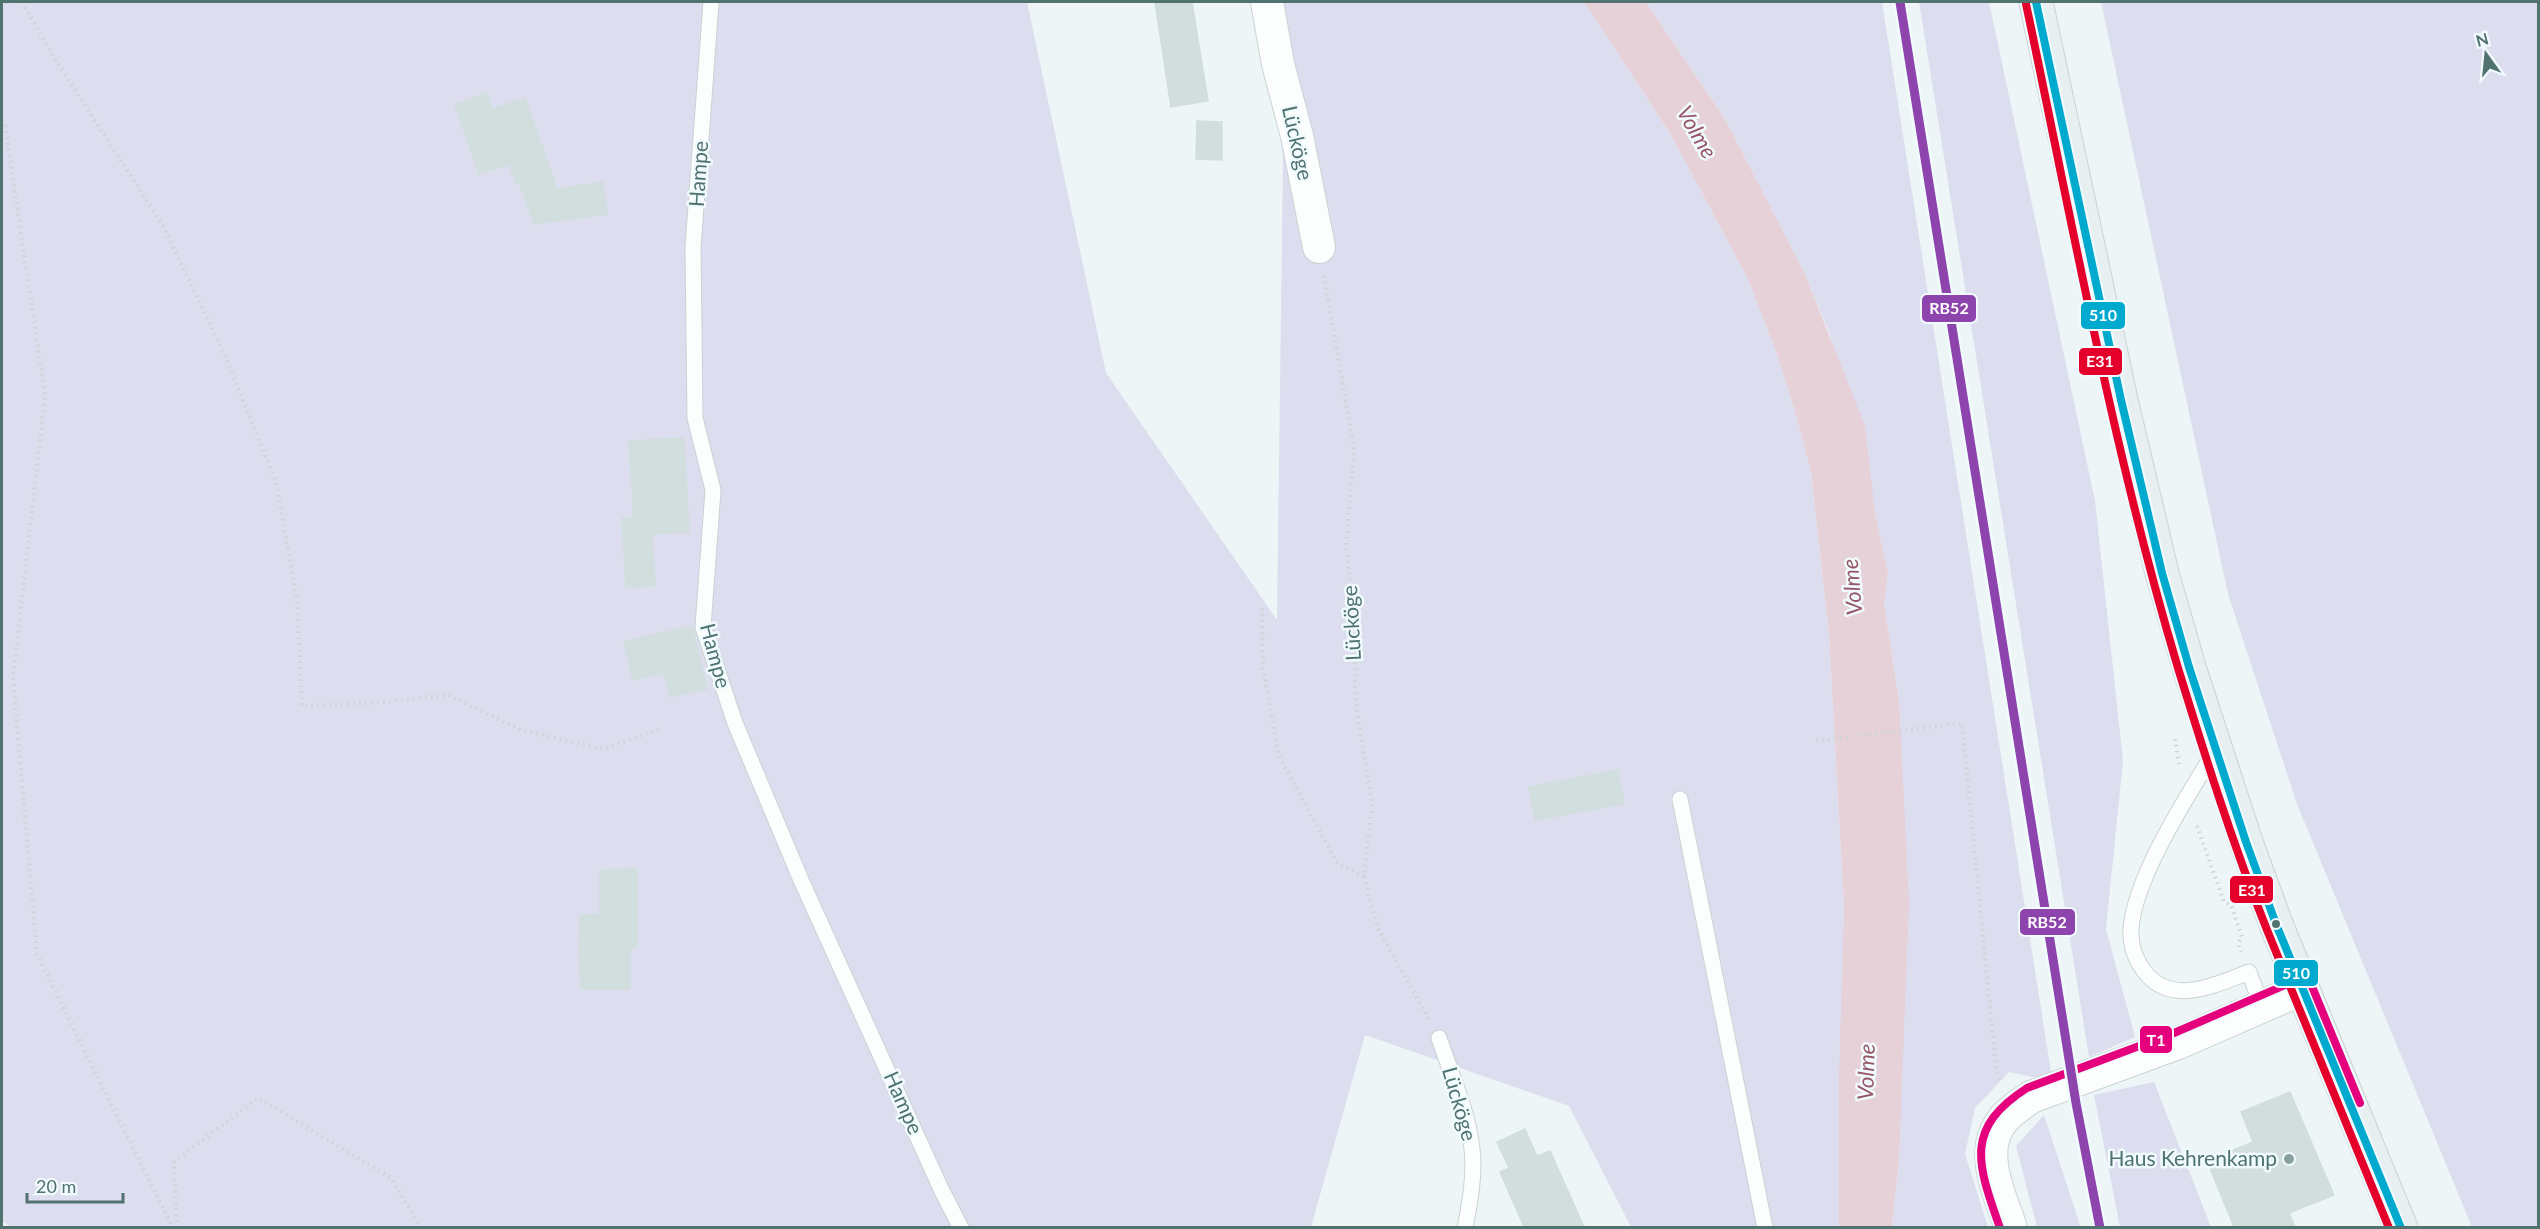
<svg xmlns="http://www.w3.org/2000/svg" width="2540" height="1229" font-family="Lato,sans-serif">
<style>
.green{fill:#dcddee}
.water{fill:#e6d1d8}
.building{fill:#d1dedd;stroke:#d1dede;stroke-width:1.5}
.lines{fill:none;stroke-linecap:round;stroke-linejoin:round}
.service-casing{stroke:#cad3d4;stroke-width:17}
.minor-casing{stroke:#cad3d4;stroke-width:34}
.primary-casing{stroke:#cbd2d2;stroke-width:35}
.path{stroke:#cad5d4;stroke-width:4;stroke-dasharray:1.5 4.5;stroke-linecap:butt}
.service{stroke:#fcfefe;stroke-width:15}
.minor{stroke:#fcfefe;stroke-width:32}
.primary{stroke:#e7eff1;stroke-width:33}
.bus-1-casing{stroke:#f1fbfd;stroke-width:12}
.bus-2-casing{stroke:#f1fbfd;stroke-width:12}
.bus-3-casing{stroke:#f1fbfd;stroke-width:12}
.bus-1{stroke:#00a9ce;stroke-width:8}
.bus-2{stroke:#e4002b;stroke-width:8}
.bus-3{stroke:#e5007d;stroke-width:8}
.rail-1-casing{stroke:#f1fbfd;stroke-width:14}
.rail-1{stroke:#8e44ad;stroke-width:9}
.bus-dot{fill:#507370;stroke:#f1fbfd;stroke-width:2}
.poi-dot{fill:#87a09f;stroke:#f1fbfd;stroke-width:2}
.labels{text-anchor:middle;stroke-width:5;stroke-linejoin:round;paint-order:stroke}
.street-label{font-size:21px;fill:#507370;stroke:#f1fbfd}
.poi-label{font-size:21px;fill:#507370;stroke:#f1fbfd;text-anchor:end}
.water-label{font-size:22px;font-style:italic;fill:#975768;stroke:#f1fbfd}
.line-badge{stroke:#f1fbfd;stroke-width:2}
.badge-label{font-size:16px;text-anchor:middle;font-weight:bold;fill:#fff}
</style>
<rect width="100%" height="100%" fill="#eef5f6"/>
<path class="green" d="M2,2H1027L1106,373L1277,620L1283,156L1261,2H1584L1671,135L1748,279L1776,352L1794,408L1811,473L1829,635L1844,907L1840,1227H1631L1569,1106L1365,1035L1311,1227H11L2,1221Z
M1646,2H1882L2051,1072L2037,1078L2009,1072L1975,1108L1965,1154L1988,1227H1892L1899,1159V700L1884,604L1888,573L1875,513L1830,335L1805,274L1725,119Z
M1919,2H1989L2095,501L2123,761L2106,929L2135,1037L2089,1057Z
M2101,2H2538V1227H2472L2297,804L2228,594Z
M2154,1082L2211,1227H2120L2094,1095Z
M2044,1115L2080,1225L2081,1227H2037L2016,1146Z"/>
<path class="water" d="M1584,2H1646L1725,119L1805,274L1865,426L1875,513L1888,573L1884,604L1899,700L1909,903L1899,1159L1892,1227H1839V1080L1844,907L1829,635L1811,473L1794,408L1776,352L1748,279L1671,135Z"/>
<path class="building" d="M1155,2H1192L1208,101L1171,107Z
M487,93L492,109L525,98L557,189L603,182L607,214L534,224L519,182L516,183L509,164L479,174L455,105Z
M1197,121L1222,122V160L1196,159Z
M684,438L689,532L652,534L655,586L626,587L622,518H634L629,441Z
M692,626L707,689L670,697L664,673L633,680L624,642Z
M1618,770L1624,804L1535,820L1529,787Z
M637,869V947H630V989H581L579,952L580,915L600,914V870Z
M2290,1092L2334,1195L2289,1213L2295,1227H2234L2207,1161L2253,1142L2241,1112Z
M1525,1129L1537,1156L1550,1151L1584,1227H1524L1500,1172L1509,1168L1497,1142Z"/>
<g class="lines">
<g class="service-casing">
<path id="service" d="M711,2L693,247L695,418L713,490L703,627L735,723L801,880L941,1189L961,1228
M2215,751C2188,795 2135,877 2131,928C2130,944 2135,959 2144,971C2171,1007 2215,985 2249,972L2262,1007
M1680,799L1765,1228
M1439,1038C1451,1074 1468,1111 1472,1149C1475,1175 1470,1202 1465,1228"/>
</g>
<g class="minor-casing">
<path id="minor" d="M1267,2L1278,64L1297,136L1319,247
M2011,1228C2001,1197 1979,1155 2000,1124C2007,1113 2020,1105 2031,1097L2178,1043L2302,989"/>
</g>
<g class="primary-casing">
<path id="primary" d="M2036,2L2121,400L2162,573L2189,667L2246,842L2276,924L2401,1228"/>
</g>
<path class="path" d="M22,2L55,59L163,226L223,351L276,481L297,601L302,706L373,703L448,695L521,730L604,749L659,729
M2,120L5,125L45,395L13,678L37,954L173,1228
M1324,276L1354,449L1346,547L1355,613V698L1372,804L1364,877L1378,929L1429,1019
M1262,608L1263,669L1279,756L1337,863L1364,877
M2175,739L2179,764
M1816,741L1962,723L1996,1068L2000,1079
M2197,826L2224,902L2231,905L2242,937L2238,943L2241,952
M177,1228L174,1162L258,1098L391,1178L421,1228"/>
<use href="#service" class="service"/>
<use href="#minor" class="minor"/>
<use href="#primary" class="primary"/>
<g class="bus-1-casing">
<path id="bus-1" d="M2036,2L2121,400L2162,573L2189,667L2246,842L2276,924L2401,1228"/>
</g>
<g class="bus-2-casing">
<path id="bus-2" d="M2026,4C2073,226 2113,451 2178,668C2205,756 2233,845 2267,930C2307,1030 2349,1128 2389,1228"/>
</g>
<g class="bus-3-casing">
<path id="bus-3" d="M2000,1228C1978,1165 1963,1129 2027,1088L2174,1033L2299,979H2306L2311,984L2360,1103"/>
</g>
<use href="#bus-1" class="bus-1"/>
<use href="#bus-2" class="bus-2"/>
<use href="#bus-3" class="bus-3"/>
<g class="rail-1-casing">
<path id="rail-1" d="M1900,2L2076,1103L2100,1228"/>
</g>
<use href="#rail-1" class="rail-1"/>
</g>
<circle class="bus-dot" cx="2276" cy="924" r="5"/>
<circle class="poi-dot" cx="2289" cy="1159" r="6"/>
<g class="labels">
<g class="street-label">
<text transform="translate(1297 143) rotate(77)" y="7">Lücköge</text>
<text transform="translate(699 174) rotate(-86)" y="7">Hampe</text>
<text transform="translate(1352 623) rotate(-93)" y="7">Lücköge</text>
<text transform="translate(715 656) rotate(75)" y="7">Hampe</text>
<text transform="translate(903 1103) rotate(66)" y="7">Hampe</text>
<text transform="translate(1459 1104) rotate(74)" y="7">Lücköge</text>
</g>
<g class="poi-label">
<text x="2277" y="1166">Haus Kehrenkamp</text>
</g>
<g class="water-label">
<text transform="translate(1697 132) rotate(60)" y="8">Volme</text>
<text transform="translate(1852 587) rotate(-95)" y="8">Volme</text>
<text transform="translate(1866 1072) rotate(-88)" y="8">Volme</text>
</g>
</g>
<g class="line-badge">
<rect x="1921" y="294" width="56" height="29" rx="6" fill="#8e44ad"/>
<rect x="2080" y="301" width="46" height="29" rx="6" fill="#00a9ce"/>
<rect x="2078" y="347" width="45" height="29" rx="6" fill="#e4002b"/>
<rect x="2229" y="875" width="45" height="29" rx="6" fill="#e4002b"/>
<rect x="2019" y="908" width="57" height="28" rx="6" fill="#8e44ad"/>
<rect x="2273" y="959" width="46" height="28" rx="6" fill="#00a9ce"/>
<rect x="2139" y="1025" width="34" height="29" rx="6" fill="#e5007d"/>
</g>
<g class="badge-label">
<text x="1949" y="314">RB52</text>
<text x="2103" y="321">510</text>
<text x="2100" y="367">E31</text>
<text x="2252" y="896">E31</text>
<text x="2047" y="928">RB52</text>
<text x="2296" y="979">510</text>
<text x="2156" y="1046">T1</text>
</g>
<rect width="2540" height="1229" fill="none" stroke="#507370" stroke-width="6"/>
<g transform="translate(2486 54) rotate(345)" stroke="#f1fbfd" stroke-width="4.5" paint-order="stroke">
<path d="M0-4.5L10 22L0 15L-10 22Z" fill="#507370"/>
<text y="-9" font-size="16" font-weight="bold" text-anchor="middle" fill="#507370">N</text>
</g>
<path d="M27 1193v9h96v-9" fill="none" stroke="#507370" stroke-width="3"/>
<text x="36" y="1193" font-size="18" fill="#507370" stroke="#f1fbfd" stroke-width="4.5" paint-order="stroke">20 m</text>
</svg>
